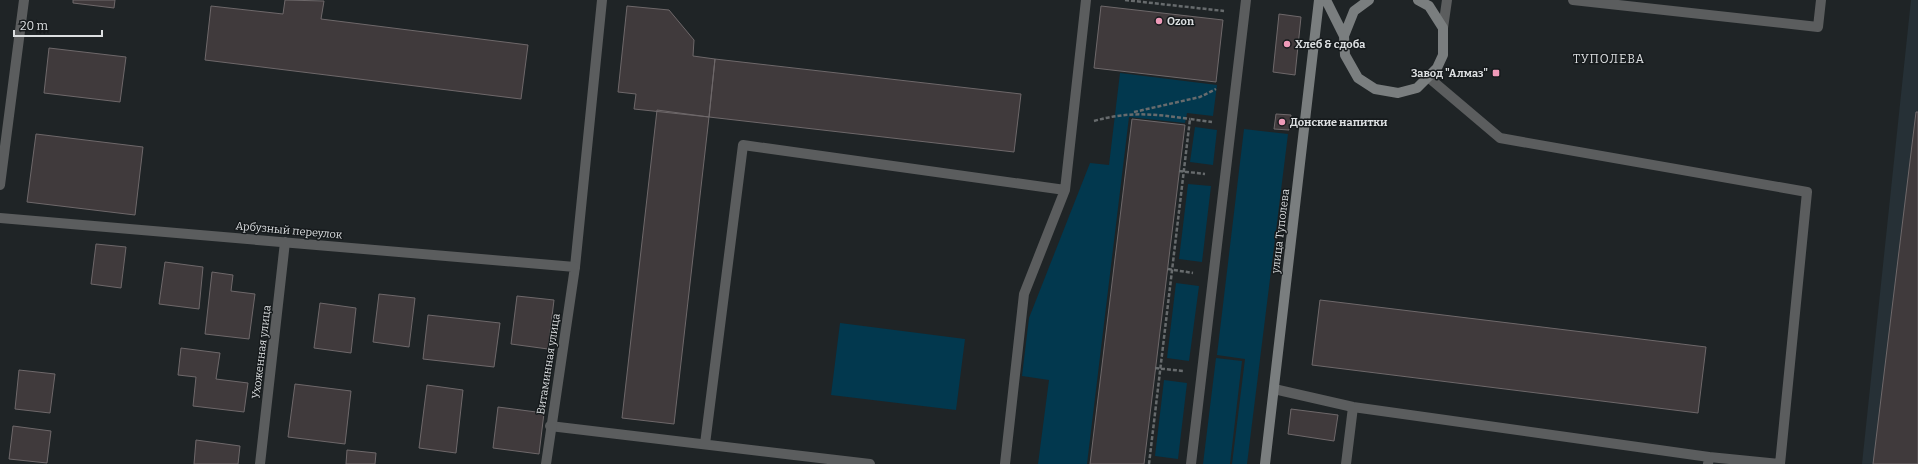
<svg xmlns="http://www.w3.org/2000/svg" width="1918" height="464" font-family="Bitter,serif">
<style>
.built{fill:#263036}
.green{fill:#02384e}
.building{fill:#403a3c;stroke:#6e686a}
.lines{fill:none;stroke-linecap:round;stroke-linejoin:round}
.path{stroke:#676b6d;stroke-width:2.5;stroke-dasharray:4 2;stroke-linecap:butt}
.lane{stroke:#5b5d5e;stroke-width:10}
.street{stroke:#5b5d5e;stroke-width:10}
.secondary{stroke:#7a7e7f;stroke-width:10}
.poi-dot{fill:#ef9ab8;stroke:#161a1c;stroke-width:1.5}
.labels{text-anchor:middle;stroke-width:3;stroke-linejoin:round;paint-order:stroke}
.poi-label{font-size:11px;font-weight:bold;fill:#dcdfe1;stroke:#161a1c;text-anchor:start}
.street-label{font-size:11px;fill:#dcdfe1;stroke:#161a1c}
.neighbourhood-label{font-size:12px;letter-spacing:1px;fill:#dcdfe1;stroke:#161a1c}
</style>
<rect width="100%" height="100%" fill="#1f2426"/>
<path class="built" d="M1911,0H1918V464H1862Z"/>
<path class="green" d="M1120,73L1217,85L1213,116L1187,113L1185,123L1129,117L1087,464H1038L1049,380L1022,376L1029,318L1090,163L1109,165Z
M1195,127L1217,130L1213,165L1190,162Z
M1244,129L1288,134L1247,464H1232L1245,359L1217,355Z
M1188,184L1211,186L1202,262L1179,259Z
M1176,283L1199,286L1189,361L1167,358Z
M840,323L965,339L956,410L831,395Z
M1216,358L1242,361L1230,464H1203Z
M1164,380L1187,383L1178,459L1155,456Z"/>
<path class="building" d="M73,0H115L114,8L73,3Z
M285,0L324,1L321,19L528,45L521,99L205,60L211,6L283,14Z
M627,6L669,10L694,40L693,56L715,59L709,117L634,109L636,94L618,92Z
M1101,6L1223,20L1216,82L1094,68Z
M1279,14L1301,17L1295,75L1273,72Z
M49,48L126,57L120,102L44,93Z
M715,59L1021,94L1014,152L709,117Z
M657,110L709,117L674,424L622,418Z
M1916,112H1918V464H1873Z
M1276,114L1291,115L1289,130L1274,129Z
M1132,119L1185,125L1144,464H1090Z
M36,134L143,147L135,215L27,202Z
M96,244L126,247L121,288L91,284Z
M165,262L203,267L199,309L159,304Z
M212,272L233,275L231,291L255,294L249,339L205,334Z
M379,294L415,298L409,347L373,342Z
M517,296L554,300L548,349L511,344Z
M1320,300L1706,347L1698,413L1312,365Z
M320,303L356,308L351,353L314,348Z
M428,315L500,323L494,367L423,359Z
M181,348L220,353L216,379L248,383L244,412L193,406L196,377L178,375Z
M19,370L55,374L50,413L15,409Z
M295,384L351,391L345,444L288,437Z
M427,385L463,390L456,453L419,448Z
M498,407L544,413L539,454L493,448Z
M1291,409L1338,415L1334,441L1288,434Z
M13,426L51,431L47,463L9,459Z
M196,440L240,446L238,464H194Z
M347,450L376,453L375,464H346Z"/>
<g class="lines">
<path class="path" d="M1125,0L1224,11
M1134,112L1200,97L1216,89
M1094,121C1129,111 1155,114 1190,119
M1179,171L1205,174
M1168,269L1193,273
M1155,368L1183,371
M1149,464L1190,119L1212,122"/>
<path class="lane" d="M1573,0L1818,27L1821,0
M1443,28L1447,0
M1428,77L1500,138L1807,192L1780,464
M575,267L602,0
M1274,389L1353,407L1709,457L1708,464
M550,426L870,464
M705,444L743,145L1065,190
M1709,457L1780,464
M1005,464L1024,294L1065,190L1086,0
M1191,464L1246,0
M1346,464L1353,407"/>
<path class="street" d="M0,185L24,0
M0,218L575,267L546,464
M260,464L285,242"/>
<path class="secondary" d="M1326,0L1344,36
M1369,0L1354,11L1344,36L1345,55L1358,78L1375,89L1398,93L1417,88L1437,68L1443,55V28L1429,6L1418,0
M1265,464L1319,0"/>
</g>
<g class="poi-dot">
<circle cx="1159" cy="21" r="4"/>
<circle cx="1287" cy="44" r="4"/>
<rect x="1492" y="69" width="8" height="8" rx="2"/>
<circle cx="1282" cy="122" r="4"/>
</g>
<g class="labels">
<g class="poi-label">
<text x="1167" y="25">Ozon</text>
<text x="1295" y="48">Хлеб &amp; сдоба</text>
<text x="1488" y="77" text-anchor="end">Завод "Алмаз"</text>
<text x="1290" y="126">Донские напитки</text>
</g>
<g class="street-label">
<text transform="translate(289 230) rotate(5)" y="4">Арбузный переулок</text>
<text transform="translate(1280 231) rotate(-83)" y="4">улица Туполева</text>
<text transform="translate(261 352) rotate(-83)" y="4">Ухоженная улица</text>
<text transform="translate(548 364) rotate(-81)" y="4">Витаминная улица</text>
</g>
<g class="neighbourhood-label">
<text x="1609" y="63">ТУПОЛЕВА</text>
</g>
</g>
<path d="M14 30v6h88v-6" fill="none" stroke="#dcdfe1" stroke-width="2"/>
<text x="20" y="30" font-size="12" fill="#dcdfe1" stroke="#161a1c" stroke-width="3" paint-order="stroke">20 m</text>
</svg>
